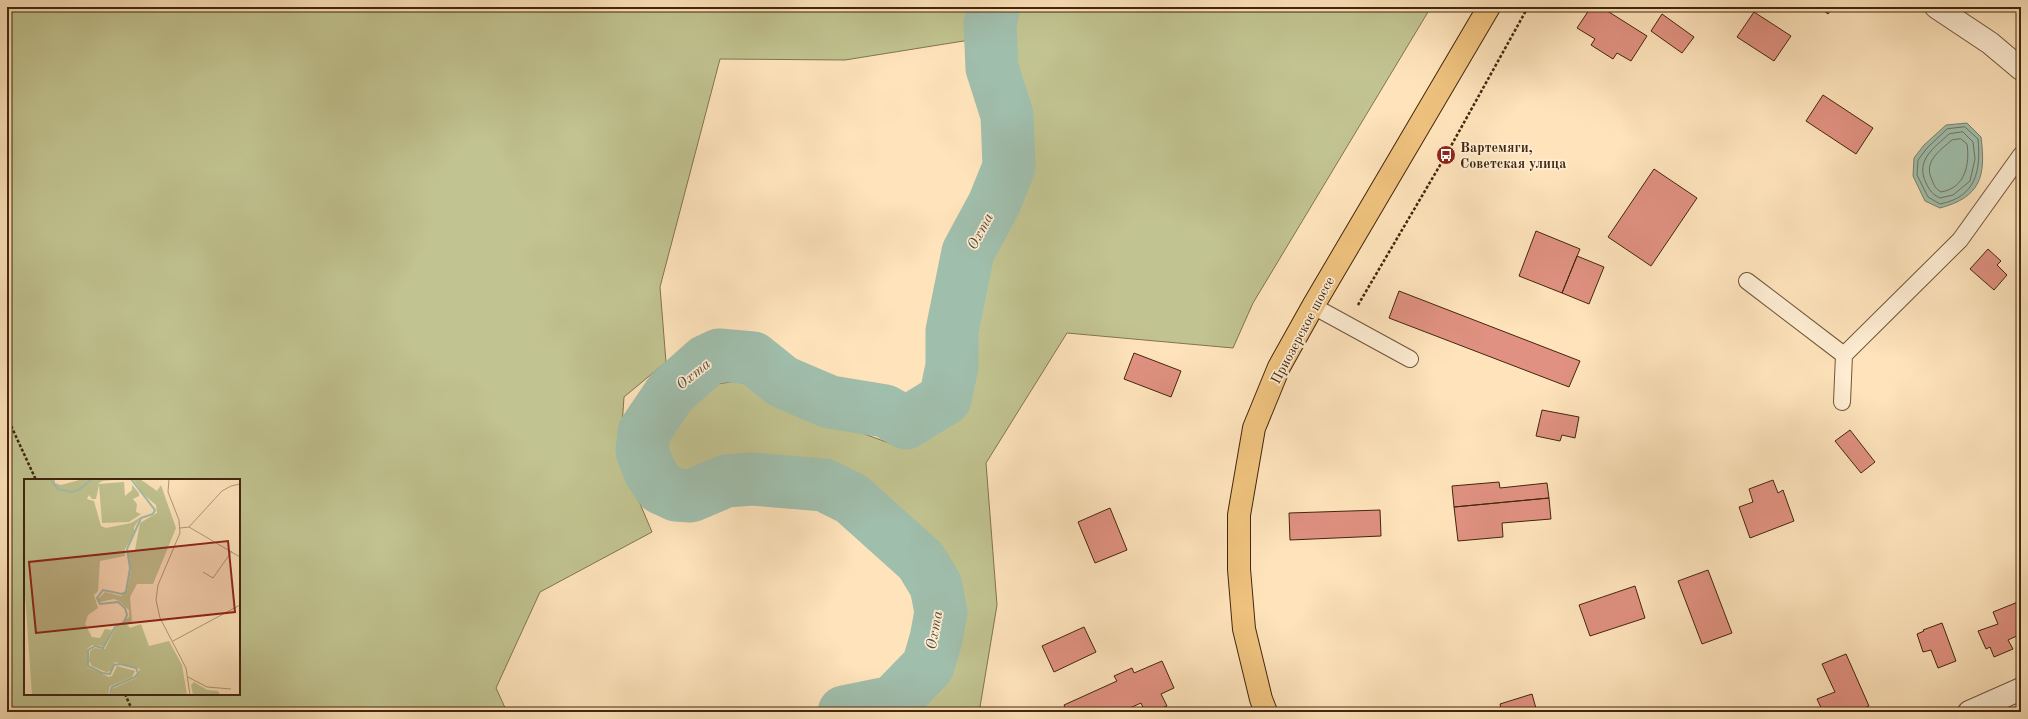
<svg xmlns="http://www.w3.org/2000/svg" width="2028" height="719" font-family="'Old Standard TT',serif">
<style>
.green{fill:#c1c390;stroke:#82744f;fill-rule:evenodd}
.water{fill:#a0beac;stroke:#7a816d}
.lines{fill:none;stroke-linecap:round;stroke-linejoin:round}
.shore{stroke:#71725d;stroke-width:1}
.river{stroke:#a0beac;stroke-width:53}
.building{fill:#e09181;stroke:#42260e}
.service-casing{stroke:#715539;stroke-width:18}
.minor-casing{stroke:#715539;stroke-width:24}
.primary-casing{stroke:#42260e;stroke-width:24}
.path{stroke:#42260e;stroke-width:2.5;stroke-dasharray:3 2;stroke-linecap:butt}
.service{stroke:#feedd3;stroke-width:16}
.minor{stroke:#feedd3;stroke-width:22}
.primary{stroke:#efc27e;stroke-width:22}
.labels{text-anchor:middle;stroke-width:3.5;stroke-linejoin:round;paint-order:stroke}
.poi-label{font-size:14px;font-weight:bold;fill:#42260e;stroke:#feedd3;text-anchor:start}
.street-label{font-size:14px;fill:#42260e;stroke:#feedd3}
.water-label{font-size:15px;font-style:italic;fill:#5a4c36;stroke:#feedd3}
.inset-river{fill:none;stroke:#a0beac;stroke-width:2}
.inset-road{fill:none;stroke:#b39776;stroke-width:1}
.view{fill:#8f2418;fill-opacity:0.15;stroke:#8f2418;stroke-width:2}
.inset-edge{fill:none;stroke:#42260e;stroke-width:2}
</style>
<rect width="100%" height="100%" fill="#fee3bb"/>
<filter id="stains"><feTurbulence type="fractalNoise" baseFrequency=".005" numOctaves="4"/><feColorMatrix values="0 0 0 0 .2 0 0 0 0 .09 0 0 0 0 .02 0 0 0 .5 -.17"/></filter>
<radialGradient id="worn" r=".72"><stop offset=".6" stop-color="#630" stop-opacity="0"/><stop offset="1" stop-color="#630" stop-opacity=".3"/></radialGradient>
<path class="green" d="M7,7H980L976,39L845,60L720,59L660,287L666,362L624,397L620,456L652,532L540,592L496,688L507,712H7ZM25,480H239V694H25Z
M1012,7H1431L1253,303L1233,348L1067,333L986,463L997,605L980,707L965,712H899L953,656L962,595L897,513L872,487L817,459L728,465L698,476L673,479L658,459L655,440L674,411L702,386L738,381L824,419L889,443L925,435L955,406L964,334L979,260L1023,172V111L1007,37Z"/>
<path class="water" d="M1967,123L1981,137C1986,176 1981,197 1940,208L1925,201L1913,176L1914,158L1924,145L1946,125Z"/>
<g class="lines">
<path class="shore" d="M1965,127L1978,139C1981,171 1976,197 1940,204L1928,197L1917,175L1918,160L1927,148L1947,129Z
M1963,132L1973,142L1975,159L1970,181L1953,195L1940,198C1932,194 1930,191 1926,183C1915,160 1934,148 1949,134Z
M1961,139L1967,144C1970,165 1965,188 1941,192C1936,189 1934,186 1932,180C1923,162 1939,151 1952,140Z"/>
<path class="river" d="M844,712L893,702L928,666L936,639L941,612L936,586L921,561L852,499L824,485L752,479L726,481L691,496L676,495L661,488L650,472L642,451L644,432L671,392L706,361L719,355L753,358L783,382L830,402L885,411L906,423L945,399L952,366V331L968,252L994,204L1009,167L1007,115L992,68L990,23L994,7"/>
</g>
<path class="building" d="M1591,7H1601L1647,36L1631,61L1617,53L1613,59L1591,45L1595,39L1577,28Z
M1819,7H1833L1828,14Z
M1754,12L1791,36L1774,61L1737,37Z
M1662,14L1694,37L1682,53L1651,31Z
M1823,95L1873,128L1856,154L1806,121Z
M1654,169L1697,198L1651,266L1608,237Z
M1536,231L1580,249L1562,293L1519,276Z
M1988,249L2001,261L1997,265L2007,275L1994,290L1970,269Z
M1577,256L1604,267L1589,304L1562,293Z
M1399,291L1580,361L1569,387L1389,318Z
M1134,353L1181,371L1171,397L1124,379Z
M1542,410L1579,417L1575,438L1562,435L1560,441L1536,436Z
M1850,430L1875,462L1861,473L1835,441Z
M1773,480L1778,493L1783,490L1794,521L1750,538L1739,507L1753,502L1749,489Z
M1499,482L1500,488L1547,483L1549,498L1454,507L1452,486Z
M1549,498L1551,519L1502,523L1503,537L1458,541L1454,507Z
M1110,508L1127,550L1095,563L1078,522Z
M1380,510L1381,536L1290,540L1289,513Z
M1708,570L1732,633L1702,644L1678,581Z
M1635,586L1645,618L1590,636L1579,605Z
M2018,602L2021,610V634L2008,640L2013,649L1994,657L1990,647L1986,649L1978,631L1998,624L1993,612Z
M1942,623L1956,661L1938,668L1931,650L1923,652L1917,634L1924,631L1923,630Z
M1084,627L1096,652L1054,672L1042,646Z
M1846,654L1869,706L1855,712H1823L1817,699L1835,692L1822,664Z
M1162,661L1174,688L1161,694L1167,706L1152,712H1145L1141,703L1121,712H1067L1064,705L1117,681L1114,676L1132,668L1134,673Z
M1532,694L1537,712H1502L1500,704Z"/>
<g class="lines">
<g class="service-casing">
<path id="service" d="M1747,281L1844,355L1960,240L2021,155
M1313,306L1410,359
M1842,402L1844,355"/>
</g>
<g class="minor-casing">
<path id="minor" d="M1936,7L1990,43L2021,69
M1969,712L2021,689"/>
</g>
<g class="primary-casing">
<path id="primary" d="M1266,712L1261,699L1244,629L1239,569V515L1254,428L1279,367L1313,306L1489,7"/>
</g>
<path class="path" d="M1358,305L1446,155L1528,7
M7,417L36,480
M125,694L133,712"/>
<use href="#service" class="service"/>
<use href="#minor" class="minor"/>
<use href="#primary" class="primary"/>
</g>
<defs>
<g id="bus-disc" transform="scale(1)"><circle r="9.5" fill="#8f2418" stroke="#feedd3"/><path d="M-5-6H5V4H4V6H2V4H-2V6H-4V4H-5ZM-3.5-4V0h7V-4ZM-3.5 1.2v1.5H-2V1.2ZM2 1.2v1.5H3.5V1.2Z" fill="#fff"/></g>
</defs>
<g fill-rule="evenodd">
<use href="#bus-disc" x="1446" y="155"/>
</g>
<g class="labels">
<g class="poi-label">
<text x="1460" y="152">Вартемяги,<tspan x="1460" dy="16">Советская улица</tspan></text>
</g>
<g class="street-label">
<text transform="translate(1302 330) rotate(-62)" y="5">Приозерское шоссе</text>
</g>
<g class="water-label">
<text transform="translate(980 231) rotate(-62)" y="5">Охта</text>
<text transform="translate(693 374) rotate(-39)" y="5">Охта</text>
<text transform="translate(934 630) rotate(-80)" y="5">Охта</text>
</g>
</g>
<g transform="translate(24 479)">
<rect width="216" height="216" fill="#fee3bb"/>
<path d="M0,0H31V4L37,6L59,0H100L78,2L74,5L100,3L101,17L108,11V6L115,14V17L109,20L113,25L112,33L117,35L105,43L78,44L75,6L72,20H68L65,16L63,20L70,22L77,47L82,49L107,44L117,38L110,48V55L101,70V77L76,82L74,112L70,116L74,129L64,136L61,145L68,158L76,159L81,150L88,151L80,167L68,166L63,170V188L85,198L88,197L93,187L111,192L108,198L86,207L84,216H8L0,101ZM109,0H116L133,12L137,6L152,49L129,105H113L106,118L108,142L103,145L106,149L117,145L125,167L145,162L158,186L163,216H88V210L112,199L116,190L91,183L87,192L82,193L68,187L65,182L66,172L70,169L81,170L92,148L105,138V131L95,122L90,120L76,123L74,120L81,113L97,117L103,113L107,90L104,73L111,71L116,44L133,34L132,26L118,14ZM170,203L183,211L194,212L196,216H169L167,206Z" fill="#c1c390"/>
<path class="inset-river" d="M26,0L34,10L48,13L56,10L68,0M86,216L88,208L111,198L114,194L112,189L96,185L90,186L86,195L78,194L64,187V171L71,167L79,169L91,148L100,143L103,136L101,129L94,123L76,125L73,119L79,111L98,115L102,113L106,89L103,70L117,39L129,35L131,31L107,0"/>
<path class="inset-road" d="M145,0L144,13L155,41L156,54L134,106L132,121L136,139L162,189L166,216M165,48L198,12L207,7L216,5M156,49L165,48L216,78M179,93L189,99L208,72M149,162L216,126M164,198L183,208L207,210"/>
<path class="view" d="M204,62L211,133L12,154L5,83Z"/>
<rect width="216" height="216" class="inset-edge"/>
</g>
<rect width="2028" height="719" fill="none" stroke="#fee3bb" stroke-width="24"/>
<rect x="8" y="8" width="2012" height="703" fill="none" stroke="#42260e" stroke-width="2"/>
<rect x="12" y="12" width="2004" height="695" fill="none" stroke="#42260e"/>
<rect width="100%" height="100%" filter="url(#stains)"/>
<rect width="100%" height="100%" fill="url(#worn)"/>
</svg>
